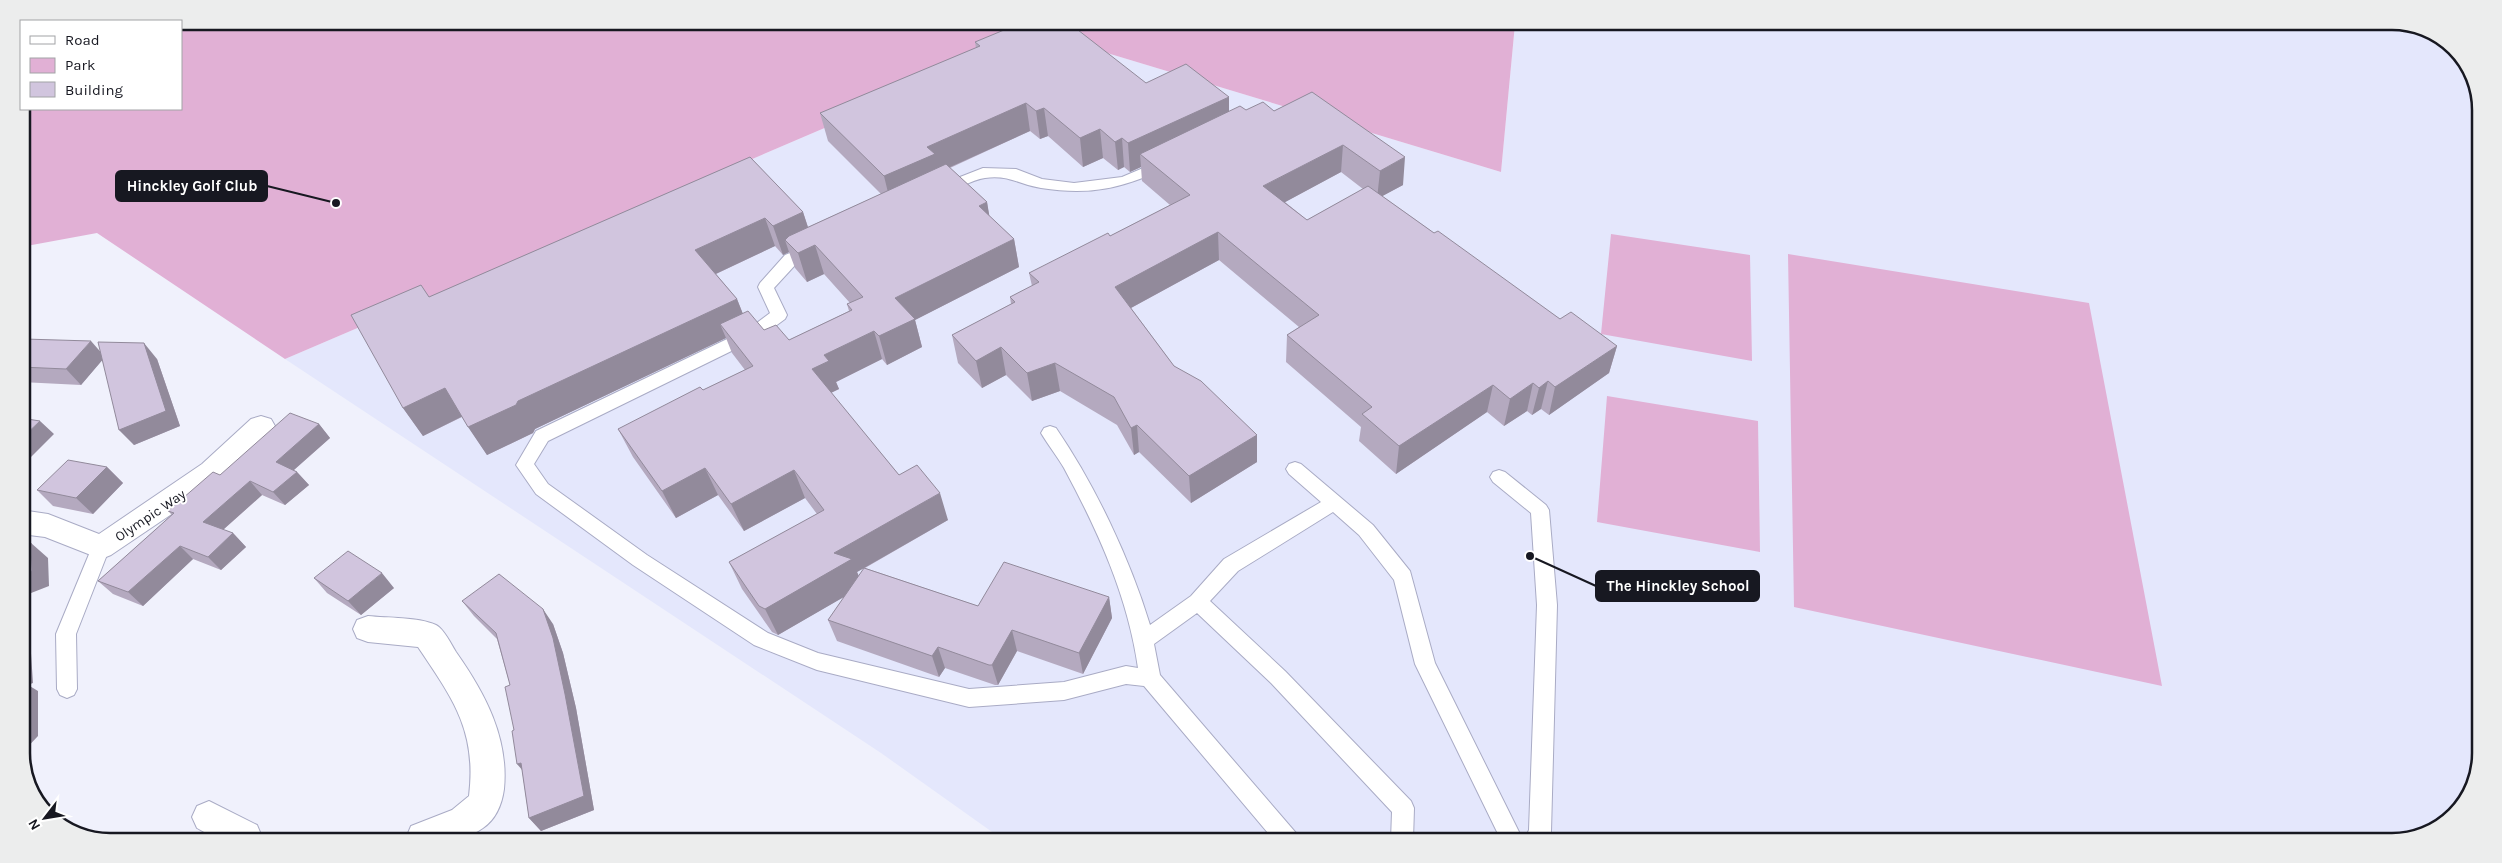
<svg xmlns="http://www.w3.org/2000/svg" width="2502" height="863" font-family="Karla,sans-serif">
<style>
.built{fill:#e4e7fc}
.green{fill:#e1b0d5}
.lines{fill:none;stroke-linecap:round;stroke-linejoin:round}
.lane-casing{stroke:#a9abc5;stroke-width:2}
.street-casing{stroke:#a9abc5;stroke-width:2}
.lane{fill:#fff;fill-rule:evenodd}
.street{fill:#fff;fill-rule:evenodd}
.wall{fill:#b4a9bf;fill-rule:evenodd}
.shaded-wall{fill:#928a9b}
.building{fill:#d1c5de;stroke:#928a9b}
.labels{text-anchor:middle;stroke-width:4;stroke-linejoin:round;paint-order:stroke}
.street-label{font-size:14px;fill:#171821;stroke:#fff}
.rim{fill:none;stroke:#171821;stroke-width:2.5}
.leader{fill:none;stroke:#171821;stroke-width:2}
.callout-dot{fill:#171821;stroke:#fff;stroke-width:2}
.callout{fill:#171821;stroke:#171821;stroke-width:2}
.callout-label{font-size:15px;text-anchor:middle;font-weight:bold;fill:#fff}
</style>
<rect width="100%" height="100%" fill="#f0f1fc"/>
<path class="built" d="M1515,24L2420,26L2462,56L2481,104L2476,781L2446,824L2392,842L1002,839L881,753L285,359L1044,34L1501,172Z"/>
<path class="green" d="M181,21L1515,24L1501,172L1044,34L285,359L97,233L21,247V109H181Z
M1611,234L1750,255L1752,361L1601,334Z
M1788,254L2089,303L2162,686L1794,607Z
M1607,396L1758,421L1760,552L1597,522Z"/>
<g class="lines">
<g class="lane-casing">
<path id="lane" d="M1162,160L1169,165L1167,168C1122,188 1091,196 1041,188C1021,185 1007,174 985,178C971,180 956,190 942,194L935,189L937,186L983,168L1016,169L1042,179L1074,183L1122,177Z
M812,244L817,245L820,249L817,253L797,263L774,288L787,315L785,319L762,336L548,441L534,464L548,484L647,555L768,633L818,653L969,689L1064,682L1126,666L1138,668C1128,597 1098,531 1064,468C1057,456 1048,445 1041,433L1044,428L1050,426L1056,428C1095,485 1130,559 1150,625L1191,596L1224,559L1321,502L1289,474L1286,469L1289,464L1295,462L1301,464L1373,525L1410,571L1435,663L1523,840H1501L1415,664L1394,580L1359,535L1333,512L1238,571L1210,601L1285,671L1411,801L1414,808L1413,840H1391L1392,812L1271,683L1197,613L1154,644L1160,675L1296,833L1299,840H1274L1144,686L1126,684L1064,700L969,707L817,670L754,645L633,565L536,494L516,465L536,431L750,328L770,313L758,287L760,283L785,255Z
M1499,470L1505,472L1546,505L1549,510L1557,605L1551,832L1547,840H1524L1529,830L1537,605L1531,513L1493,482L1490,477L1493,472Z
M101,539L108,542L110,547L76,634L77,689L74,695L67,698L60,695L57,689L56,634L92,547L94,542Z"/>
</g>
<g class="street-casing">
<path id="street" d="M261,416L271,419L275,426L271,433L222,480L111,555L101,559L45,537L21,534V510L48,514L99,534L202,464L251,419Z
M368,616C387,618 419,617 436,625C444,629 451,644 456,652C485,693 509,738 504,789C502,804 496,819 483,828C462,844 431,838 406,838L411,826L452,810L469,796C477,731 453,699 418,647L368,642L357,638L353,629L357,620Z
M209,801L257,825L262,837H213L197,828L192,817L197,806Z"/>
</g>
<use href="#lane" class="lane"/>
<use href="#street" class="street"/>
</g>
<path class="wall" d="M975,42L1146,83L1229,97V111L1246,110L1274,111L1312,92L1403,185L1382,196L1434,233L1560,319L1617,346L1609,373L1549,415L1541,409L1532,415L1527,411L1504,426L1487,412L1396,474L1359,441L1361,427L1286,362L1287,335L1299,327L1219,260L1131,308L1174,366L1257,435V462L1191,503L1139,452L1134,455L1117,425L1060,391L1032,401L1006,375L982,388L958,363L952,335L1011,304L1010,297L1032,286L1029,273L1110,236L1170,205L1142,181L1141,167L1130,172L1124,167L1118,170L1103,158L1083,167L1048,136L1040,139L1030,131L950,168L987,202L989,216L1014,239L1019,267L915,320L922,347L887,365L882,359L836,382L839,389L831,393L899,475L948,520L865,568L978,606L1109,597L1112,618L1083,674L1017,651L998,685H995L945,668L939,677L837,641L828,620L845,596L778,635L772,632L742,589L729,562L817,514L805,498L744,531L718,495L676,518L633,457L618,429L703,390L745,370L732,353L726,338L535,429L533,433L487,455L462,417L423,436L403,408L429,297L750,157L803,212L808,227L881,194L828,141L820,113L976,48ZM1341,172L1363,189L1307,220L1285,202ZM775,246L783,255L789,252L795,268L807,282L824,274L850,303L847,304L849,311L789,340L764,330L743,314L737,299L716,274ZM864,568L859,576L857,572Z
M21,342L100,351L157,359L180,426L134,445L102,360L81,385L21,382Z
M319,424L330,438L294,470L297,472L309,485L285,505L262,495L223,530L233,533L246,547L221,570L193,559L143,606L113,594L98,581L172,515L168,511L220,475Z
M107,467L123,483L93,514L53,506L37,490Z
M314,578L394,588L361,615L327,593Z
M462,601L553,624L563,653L576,708L594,810L541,831L529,818L522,770L514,730L510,685L497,639L474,616Z"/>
<path class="shaded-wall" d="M1229,97V125L1140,154L1141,167L1130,172L1128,143Z
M1026,103L1030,131L939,172L891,205L884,176L927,147Z
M1044,108L1048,136L1040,139L1036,111Z
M1100,129L1103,158L1083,167L1080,138Z
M1122,138L1124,167L1118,170L1115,142Z
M1343,145L1341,172L1263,214V186Z
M1405,157L1403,185L1377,199L1380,171Z
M987,202L992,231L979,206Z
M803,212L812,240H785L789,252L783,255L773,226Z
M765,218L775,246L707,278L695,250Z
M1218,232L1219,260L1118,315L1115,287Z
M1014,239L1019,267L915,320L922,347L887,365L879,336L895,298Z
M815,245L824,274L807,282L798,253Z
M737,299L748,327L720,324L726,338L535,429L533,433L487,455L468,427L518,401Z
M874,331L882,359L836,382L839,389L822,397L812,369L824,355Z
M91,341L105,357L81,385L66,369Z
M144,343L157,359L180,426L134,445L119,430Z
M1617,346L1609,373L1549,415L1555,387Z
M1001,347L1006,375L982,388L976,361Z
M1055,363L1060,391L1032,401L1027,373Z
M1548,381L1541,409L1532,415L1539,388Z
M1533,383L1527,411L1504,426L1510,399Z
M1493,385L1487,412L1396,474L1399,446Z
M445,388L463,416L423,436L403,408Z
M40,421L54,434L21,467V439Z
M319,424L330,438L287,476L276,462Z
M1137,425L1139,452L1134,455L1131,428Z
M1257,435V462L1191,503L1189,476Z
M107,467L123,483L93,514L76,498Z
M705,468L718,495L676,518L662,491Z
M794,470L805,498L744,531L731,504Z
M297,472L309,485L285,505L273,492Z
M250,481L262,495L216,536L203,522Z
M940,493L948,520L857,572L863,586L778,635L765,609L834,553Z
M233,533L246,547L221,570L208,557Z
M31,543L48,558L49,586L26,595L21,591V575Z
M180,546L193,559L143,606L128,592Z
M382,573L394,588L361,615L348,601Z
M1109,597L1112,618L1083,674L1079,653Z
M21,604L28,609L33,683L28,685L38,691V736L21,754Z
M543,609L553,624L563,653L576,708L594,810L541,831L529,818Z
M1012,630L1017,651L998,685L992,665Z
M938,647L945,668L939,677L932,656Z
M521,763L529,778L517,764Z"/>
<path class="building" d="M1021,23H1069L1146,83L1186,64L1229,97L1128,143L1122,138L1115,142L1100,129L1080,138L1044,108L1036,111L1026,103L927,147L935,154L884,176L820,113L980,46L975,42Z
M1312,92L1405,157L1380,171L1343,145L1263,186L1307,220L1368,186L1434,233L1438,231L1560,319L1571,312L1617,346L1555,387L1548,381L1539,388L1533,383L1510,399L1493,385L1399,446L1362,414L1372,407L1287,335L1319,315L1218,232L1115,287L1174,366L1201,381L1257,435L1189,476L1137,425L1131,428L1114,397L1055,363L1027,373L1001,347L976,361L952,335L1015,302L1010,297L1039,282L1029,273L1108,233L1110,236L1190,195L1140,154L1240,106L1246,110L1263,102L1274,111Z
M750,157L803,212L773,226L765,218L695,250L737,299L518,401L516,405L468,427L445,388L403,408L351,315L421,285L429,297Z
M946,164L987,202L979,206L1014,239L895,298L915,319L879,336L874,331L824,355L829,361L812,369L899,475L917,465L940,493L834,553L852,559L765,609L759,606L729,562L824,510L794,470L731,504L705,468L662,491L618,429L700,387L703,390L753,366L720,324L748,311L764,330L776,325L789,340L852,310L847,304L863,297L815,245L798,253L785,240L789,236Z
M24,339L91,341L66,369L21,367V342Z
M98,342L144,343L166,411L119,430Z
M290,413L319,424L276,462L297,472L273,492L250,481L203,522L233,533L208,557L180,546L128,592L98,581L174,513L168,511L213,472L220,475Z
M21,418L40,421L21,439Z
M68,460L107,467L76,498L37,490Z
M21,542L31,543L32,571L21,575Z
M348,551L382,573L348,601L314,578Z
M1004,562L1109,597L1079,653L1012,630L992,665H989L938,647L932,656L828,620L864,568L978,606Z
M499,574L543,609L553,638L565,694L584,796L529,818L521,763L517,764L512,731L514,730L505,687L510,685L496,633L462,601Z
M169,835L170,837H164Z"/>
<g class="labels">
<g class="street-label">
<text transform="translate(150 515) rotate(-34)" y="5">Olympic Way</text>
</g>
</g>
<path d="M0 0H2502V863H0ZM110 30H2392A80 80 0 0 1 2472 110V753A80 80 0 0 1 2392 833H110A80 80 0 0 1 30 753V110A80 80 0 0 1 110 30Z" fill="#eceded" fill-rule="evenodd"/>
<path class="rim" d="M110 30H2392A80 80 0 0 1 2472 110V753A80 80 0 0 1 2392 833H110A80 80 0 0 1 30 753V110A80 80 0 0 1 110 30Z"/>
<path class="leader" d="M336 203L267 186M1530 556L1596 586"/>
<g class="callout-dot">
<circle cx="336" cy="203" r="5"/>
<circle cx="1530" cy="556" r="5"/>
</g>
<g class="callout">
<rect x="116" y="171" width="151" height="30" rx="5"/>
<rect x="1596" y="571" width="163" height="30" rx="5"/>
</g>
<g class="callout-label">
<text x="192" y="191">Hinckley Golf Club</text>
<text x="1678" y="591">The Hinckley School</text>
</g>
<rect x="20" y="20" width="162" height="90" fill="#ffffff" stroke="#a2a3a6"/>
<rect x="30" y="36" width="25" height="8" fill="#ffffff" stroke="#a2a3a6"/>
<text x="65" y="45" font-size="15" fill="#171821">Road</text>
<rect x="30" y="58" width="25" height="15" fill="#e1b0d5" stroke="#a2a3a6"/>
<text x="65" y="70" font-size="15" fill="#171821">Park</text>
<rect x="30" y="82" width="25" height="15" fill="#d1c5de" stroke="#a2a3a6"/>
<text x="65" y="95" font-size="15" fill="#171821">Building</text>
<g transform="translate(45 818) rotate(239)" stroke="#ffffff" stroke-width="4" paint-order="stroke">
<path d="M0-4L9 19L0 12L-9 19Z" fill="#171821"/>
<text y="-8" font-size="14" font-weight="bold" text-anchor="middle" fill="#171821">N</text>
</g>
</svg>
